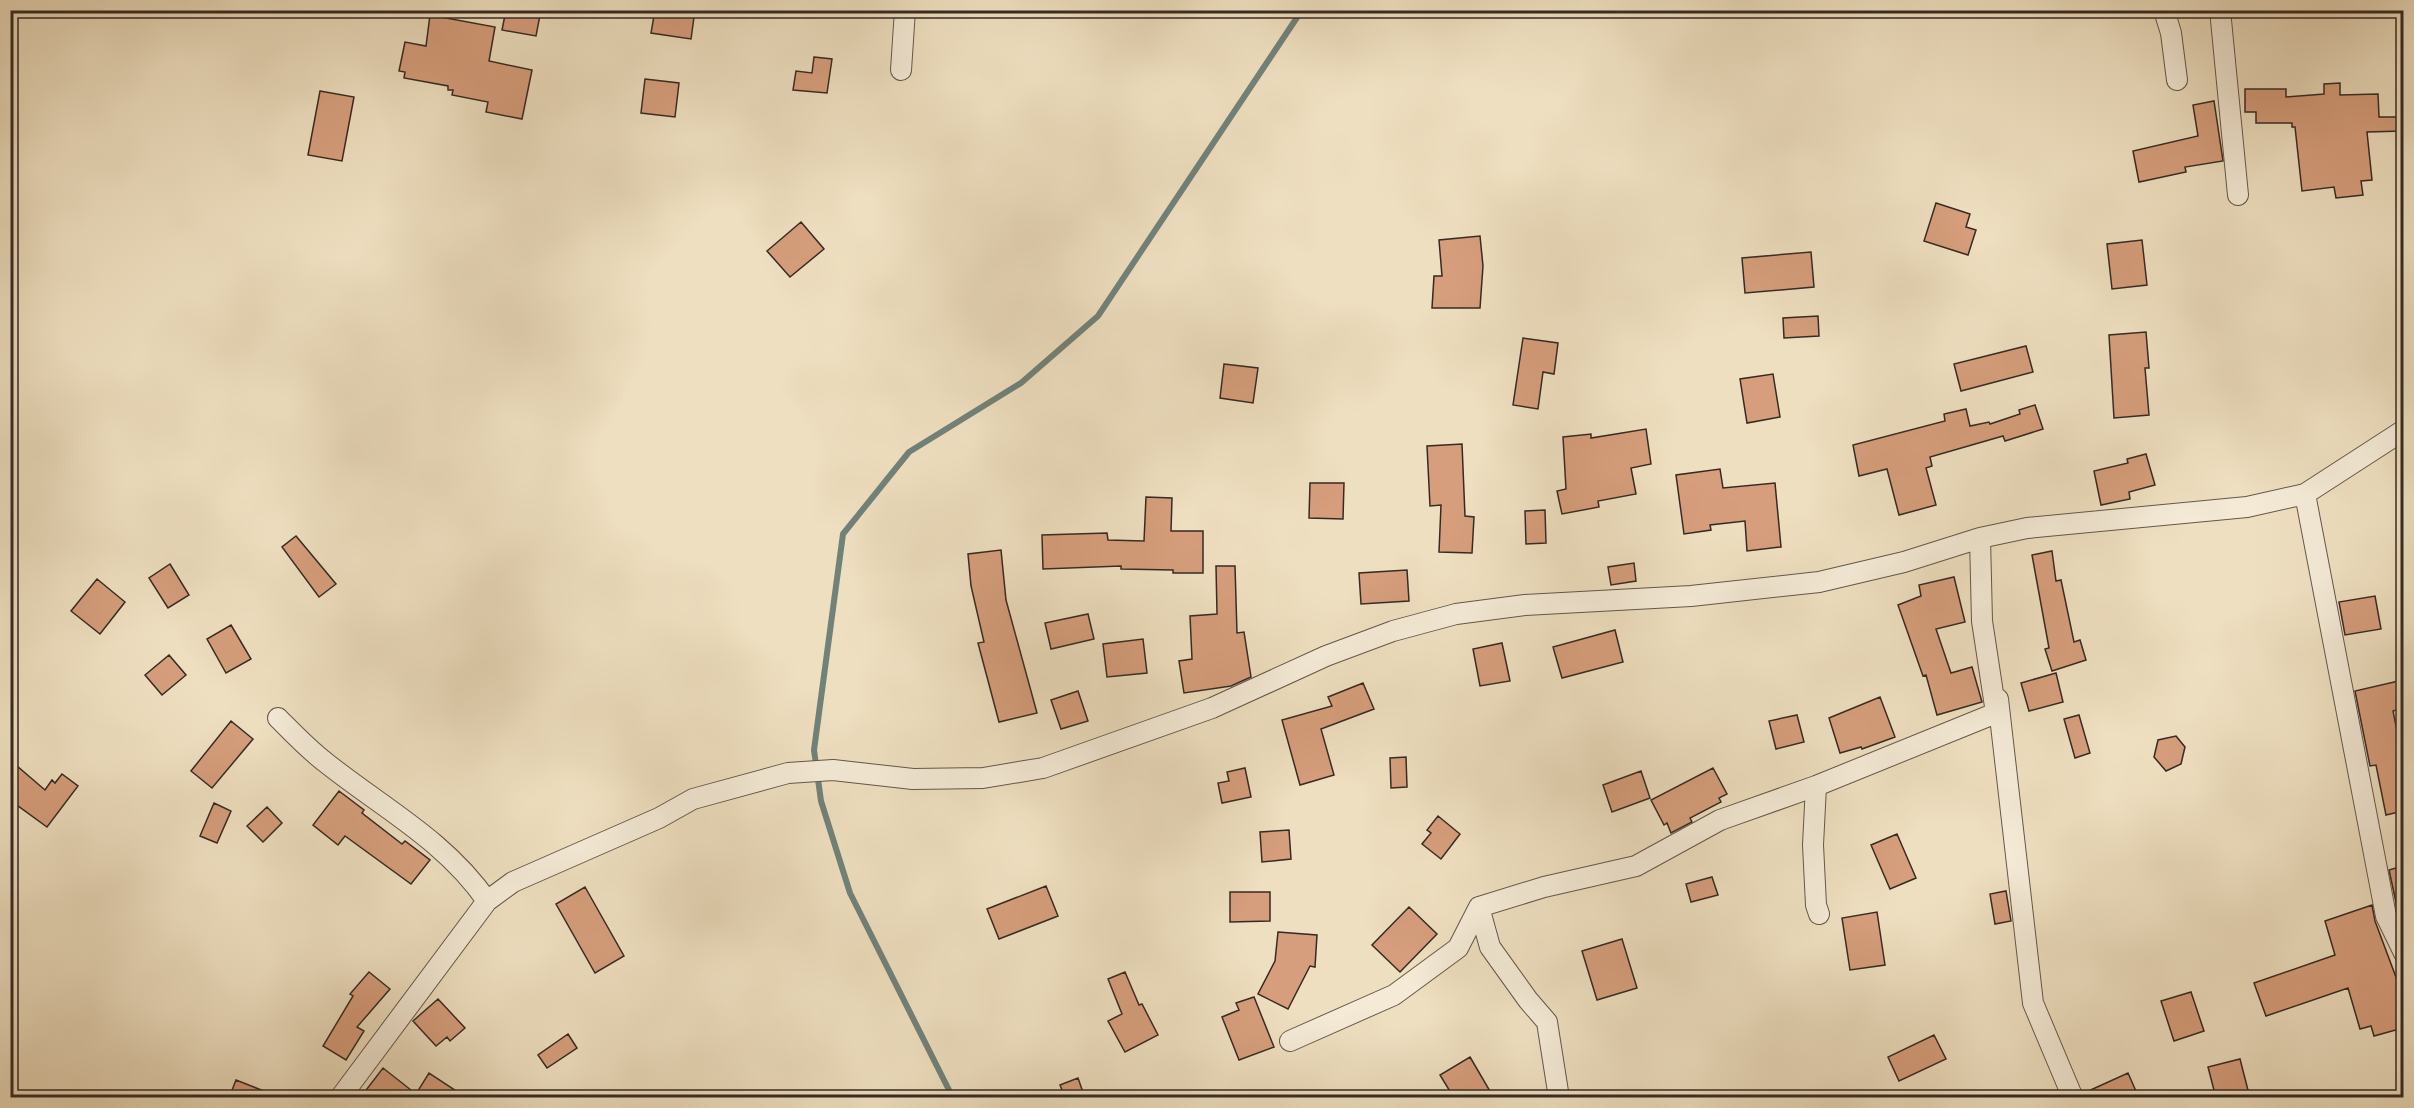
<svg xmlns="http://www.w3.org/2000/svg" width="2414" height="1108" font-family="'IM FELL English',serif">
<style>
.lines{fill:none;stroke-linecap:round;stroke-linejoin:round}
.stream{stroke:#718279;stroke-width:6}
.building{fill:#d69e7c;stroke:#362a23;stroke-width:1.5}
.minor-casing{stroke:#64574a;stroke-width:22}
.minor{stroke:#f4ead6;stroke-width:20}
</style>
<rect width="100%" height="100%" fill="#eedfc0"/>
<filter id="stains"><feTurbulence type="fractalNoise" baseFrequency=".00333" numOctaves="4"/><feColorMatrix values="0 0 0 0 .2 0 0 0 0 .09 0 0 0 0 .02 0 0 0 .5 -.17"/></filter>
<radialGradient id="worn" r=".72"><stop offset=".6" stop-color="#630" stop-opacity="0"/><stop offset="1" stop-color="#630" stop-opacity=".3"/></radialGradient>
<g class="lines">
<path class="stream" d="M953,1098L850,893L821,801L814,750L843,534L909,452L1021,383L1098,316L1302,10"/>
</g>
<path class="building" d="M506,10H541L536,36L502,30Z
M655,10H695L691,39L651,33Z
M430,15L495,27L489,61L532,70L522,119L486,112L488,102L452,95L453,90H448V86L404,78L405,72L399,71L405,42L426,46Z
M814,57L832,59L827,93L793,90L796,71L812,73Z
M645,79L679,83L675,117L641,113Z
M2340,83V95L2378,94L2379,117H2403V131L2367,132L2372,180L2361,181L2363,195L2336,198L2334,187L2302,191L2295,127H2292V123H2256V112H2245V89H2286V97L2324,94V84Z
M320,91L354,97L342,161L308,155Z
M2214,101L2223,161L2185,167L2186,172L2139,182L2133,151L2198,136L2193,105Z
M1936,203L1970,214L1966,227L1976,230L1968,255L1924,241Z
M801,222L824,249L790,277L767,251Z
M1480,236L1483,266L1480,308H1432L1434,276H1442L1439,240Z
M2142,240L2147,285L2112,289L2107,244Z
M1811,252L1814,287L1745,293L1742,258Z
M1818,316L1819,336L1784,338L1783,318Z
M2146,332L2149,368H2145L2149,415L2114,418L2109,335Z
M1523,338L1558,343L1554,374L1543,372L1538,409L1513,405Z
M2026,346L2033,372L1961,391L1954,364Z
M1224,364L1258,368L1253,403L1220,398Z
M1773,374L1780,417L1747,423L1740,379Z
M2035,405L2043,429L2005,441L2003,436L1930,457L1932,466L1926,468L1936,505L1899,515L1887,469L1859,476L1853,445L1945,421L1944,414L1966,409L1970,426L1989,422L1990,424L2020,414L2019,410Z
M1646,429L1651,464L1631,468L1636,494L1598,501L1599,507L1562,514L1557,491L1566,489L1563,437L1591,434V438Z
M1462,444L1465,516L1474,517L1472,553L1439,552L1441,505L1430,506L1427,446Z
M2146,454L2155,485L2129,492L2130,499L2101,505L2094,471L2128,463L2127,459Z
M1720,469L1723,488L1775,483L1781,547L1747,551L1745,521L1710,525L1711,530L1684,534L1676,475Z
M1310,483H1344L1343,519L1309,518Z
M1146,497L1172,498L1171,531H1203V573H1173V570L1121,569V566L1043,569L1042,535L1107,533L1108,540L1144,541Z
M1545,510L1546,543L1526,544L1525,511Z
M296,536L336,584L319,597L282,547Z
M1001,550L1006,600L1037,713L999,722L978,643L984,642L971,586L968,554Z
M2052,551L2056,581L2061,580L2074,642L2080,640L2086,660L2052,671L2045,649L2049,648L2032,555Z
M1634,563L1636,581L1611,585L1608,567Z
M170,564L189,595L168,608L149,578Z
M1216,566H1235L1237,633L1244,632L1251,677L1231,686L1184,693L1179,661L1192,659L1190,616L1217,614Z
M1407,570L1409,601L1361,604L1359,573Z
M1954,577L1965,622L1936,629L1951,673L1972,667L1982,702L1937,715L1926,675L1923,676L1898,605L1921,596L1919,585Z
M97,579L125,602L100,634L71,611Z
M2375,596L2381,629L2345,635L2339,602Z
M1088,614L1094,639L1051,649L1045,623Z
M231,625L251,659L226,673L207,639Z
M1615,630L1623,662L1562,678L1553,647Z
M1143,639L1147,673L1107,677L1103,644Z
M1502,643L1510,681L1480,686L1473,649Z
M169,655L186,675L162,695L145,675Z
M2056,673L2063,702L2029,711L2021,683Z
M2403,680V708L2393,711L2403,760L2401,761L2403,773V811L2386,815L2376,765L2370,766L2355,691Z
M1363,683L1374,709L1321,729L1334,775L1300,785L1282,720L1332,706L1328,697Z
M1078,691L1088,721L1061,729L1051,700Z
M1880,697L1895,737L1862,749L1861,747L1840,753L1829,718Z
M1797,715L1804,742L1776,749L1769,721Z
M2079,715L2090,753L2075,758L2064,719Z
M231,721L253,739L212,788L191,771Z
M2176,736L2185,747L2181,764L2166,771L2154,757L2158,740Z
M1406,757L1407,787L1391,788L1390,758Z
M10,760L45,790L52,780L55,783L62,774L78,786L47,827L10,800Z
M1245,768L1251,797L1222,803L1218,783L1229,781L1227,772Z
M1713,768L1727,794L1719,798L1721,802L1690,818L1692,822L1671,833L1667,823L1664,825L1651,800Z
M1641,771L1650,798L1612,812L1603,785Z
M339,791L364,810L362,813L402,844L405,841L430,860L411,884L345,836L338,845L313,825Z
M214,803L231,811L217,843L200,836Z
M267,807L282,823L263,842L247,826Z
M1438,816L1460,834L1441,859L1422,844L1431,833L1427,830Z
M1289,830L1291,859L1262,862L1260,832Z
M1897,834L1916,878L1890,889L1871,845Z
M2403,866V915L2399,916L2389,870Z
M1712,877L1718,895L1691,902L1686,884Z
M1046,886L1058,916L999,939L987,909Z
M585,887L624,956L595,973L556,904Z
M2006,891L2011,921L1995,924L1990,894Z
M1230,892H1270V921L1230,922Z
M2372,905L2375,921L2403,996V1028L2374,1036L2371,1026L2360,1029L2348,988L2266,1016L2254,983L2335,955L2325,921Z
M1409,907L1437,934L1400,972L1372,945Z
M1877,912L1885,965L1850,970L1842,918Z
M1278,932L1317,935L1315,967L1310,966L1288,1009L1258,994L1275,961Z
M1622,939L1637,988L1597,1000L1582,951Z
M369,972L390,989L357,1027L364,1031L346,1060L323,1046L353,996L350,994Z
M1125,972L1139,1005L1142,1004L1158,1035L1125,1052L1108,1021L1122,1014L1108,979Z
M2191,992L2204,1031L2174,1041L2161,1001Z
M1254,997L1274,1047L1239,1060L1222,1017L1239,1010L1236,1003Z
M438,999L465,1028L450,1041L447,1037L436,1046L413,1021Z
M568,1034L577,1048L547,1068L538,1055Z
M1934,1035L1946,1059L1899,1081L1888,1057Z
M1470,1057L1494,1098H1454L1440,1075Z
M2240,1059L2250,1098H2216L2208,1067Z
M383,1068L416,1094L429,1073L467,1098H360Z
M2128,1073L2139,1098H2085L2084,1093Z
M1078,1078L1085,1098H1065L1060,1085Z
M236,1080L279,1097V1098H229Z"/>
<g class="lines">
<g class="minor-casing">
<path id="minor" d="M2164,10L2171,33L2177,80
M2220,10L2238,195
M901,70L905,10
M2305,494L2386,916L2404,953
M1998,699L2033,1003L2073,1098
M278,718C293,733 308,749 325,762C381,807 445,840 487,901
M1816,786L1813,845L1816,905L1819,914
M1479,907L1490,947L1528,1000L1547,1022L1559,1098
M1290,1041L1394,995L1458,948L1479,907L1544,887L1636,866L1720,820L1816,786L1996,713L1982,621L1980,538
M340,1098L487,901L513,882L659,818L693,799L788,773L833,770L913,779L983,778L1043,768L1212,708L1326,656L1393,631L1456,614L1525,605L1691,596L1819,582L1904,562L1980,538L2027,528L2247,507L2305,494L2404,430"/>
</g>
<use href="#minor" class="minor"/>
</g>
<rect width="2414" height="1108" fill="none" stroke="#eedfc0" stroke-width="36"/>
<rect x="12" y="12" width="2390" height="1084" fill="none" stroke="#362a23" stroke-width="3"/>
<rect x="18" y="18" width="2378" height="1072" fill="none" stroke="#362a23" stroke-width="1.5"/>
<rect width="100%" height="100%" filter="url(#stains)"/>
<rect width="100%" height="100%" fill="url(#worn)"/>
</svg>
